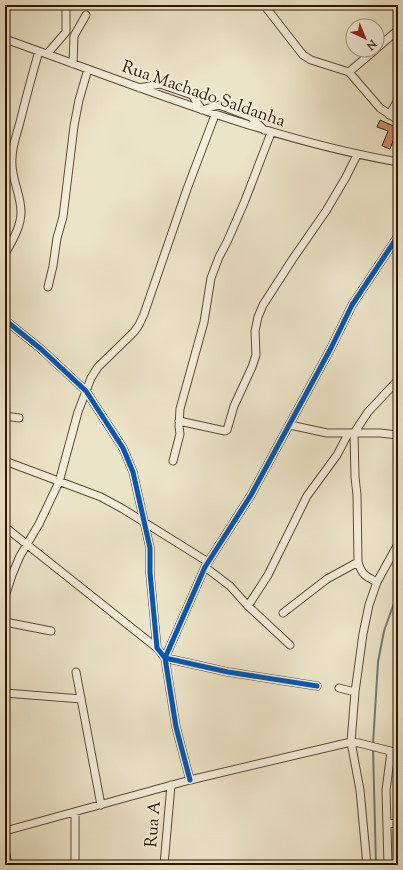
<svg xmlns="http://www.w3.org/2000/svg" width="403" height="870" font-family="'Sorts Mill Goudy',serif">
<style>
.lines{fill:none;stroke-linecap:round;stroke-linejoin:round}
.stream{stroke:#727a74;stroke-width:2}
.building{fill:#cc8b67;stroke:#2f1601}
.minor-casing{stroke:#5e4a33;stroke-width:9}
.minor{stroke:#f3eddb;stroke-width:7}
.cycleway-casing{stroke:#f3eddb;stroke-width:8}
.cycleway{stroke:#0057b8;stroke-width:5}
.labels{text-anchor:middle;stroke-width:4;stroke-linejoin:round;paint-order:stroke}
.street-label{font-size:17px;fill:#2f1601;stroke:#f3eddb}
</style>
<rect width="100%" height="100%" fill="#ece4c8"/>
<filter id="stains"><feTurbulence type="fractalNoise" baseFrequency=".005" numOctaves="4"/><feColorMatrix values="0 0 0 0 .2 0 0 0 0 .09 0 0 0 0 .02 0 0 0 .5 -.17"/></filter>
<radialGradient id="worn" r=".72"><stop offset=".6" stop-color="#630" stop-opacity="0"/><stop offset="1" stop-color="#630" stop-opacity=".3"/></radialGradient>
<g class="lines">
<path class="stream" d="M373,744L378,662L384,631L398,592
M373,748L376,865"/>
</g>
<path class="building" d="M380,120L398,128L390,149L382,146L388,131L377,127Z"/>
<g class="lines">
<g class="minor-casing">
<path id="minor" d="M264,5L303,55L311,60L349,72L380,108L398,120
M5,39C135,85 262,138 398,162
M377,48L398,30
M47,54L66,32V9
M73,64L74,36L86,15
M349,72L375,50
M139,88L160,84L192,95L202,110L219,105L251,117L264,130
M389,115L398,100
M5,254C12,241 21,227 21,212C21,193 10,177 12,158C12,146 17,134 20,122C26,98 32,75 39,51
M48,287L53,266L57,238L63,217L74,126L79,100L88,69
M5,320L41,349L86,391L123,448L133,472L150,548V573L157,648L165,658L228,672L317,686
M5,416L19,418
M179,421L225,431L227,430L234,406L252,367L256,355L255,331L258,317L263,305L292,260L326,211L346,177L357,155
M290,425L327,433H380L398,435
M5,461L101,497L123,509L208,562
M173,461L180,434L179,426L180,409L204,322L211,278L219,257L227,242L244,203L271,133
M5,527L157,648
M205,567L230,586L248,606L290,645
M377,582C365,576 362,575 358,562L357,495L355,477L354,433L368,412L398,380
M5,597L12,575L20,556L39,524L59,482L78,412L91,378L98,367L134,332L139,325L144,314L187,189L215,115
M248,606L268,575L307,496L337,455L348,434
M283,613L327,579L358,562
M5,622L51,631
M76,672L101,805
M339,688L355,692
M5,693L81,699
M190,780L176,727L165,658L205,567L251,495L331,348L352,305L398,236
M75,813V865
M387,823L398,824
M5,831L190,780L351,742L359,743L398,753
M5,848L8,865
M164,865L171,785
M367,865L360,790L351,742L355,692L363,634L369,605L377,582L398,544
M388,865L386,790L391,752"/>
</g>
<use href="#minor" class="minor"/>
<g class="cycleway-casing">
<path id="cycleway" d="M5,320L41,349L86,391L123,448L133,472L150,548V573L157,648L165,658L228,672L317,686
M190,780L176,727L165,658L205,567L251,495L331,348L352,305L398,236"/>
</g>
<use href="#cycleway" class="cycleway"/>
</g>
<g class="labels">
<g class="street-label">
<text transform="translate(204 93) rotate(19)" y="6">Rua Machado Saldanha</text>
<text transform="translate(152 824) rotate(-85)" y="6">Rua A</text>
</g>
</g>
<rect width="403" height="870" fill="none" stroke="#ece4c8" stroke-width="20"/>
<rect x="6" y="6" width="391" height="858" fill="none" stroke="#2f1601" stroke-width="2"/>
<rect x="10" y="10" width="383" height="850" fill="none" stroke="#2f1601"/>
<g transform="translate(365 38) rotate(136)"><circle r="19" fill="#f3eddb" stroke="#a59784"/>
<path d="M0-3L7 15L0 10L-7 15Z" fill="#8f2418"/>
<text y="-6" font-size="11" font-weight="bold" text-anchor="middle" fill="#2f1601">N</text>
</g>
<rect width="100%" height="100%" filter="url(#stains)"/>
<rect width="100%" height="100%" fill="url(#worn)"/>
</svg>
